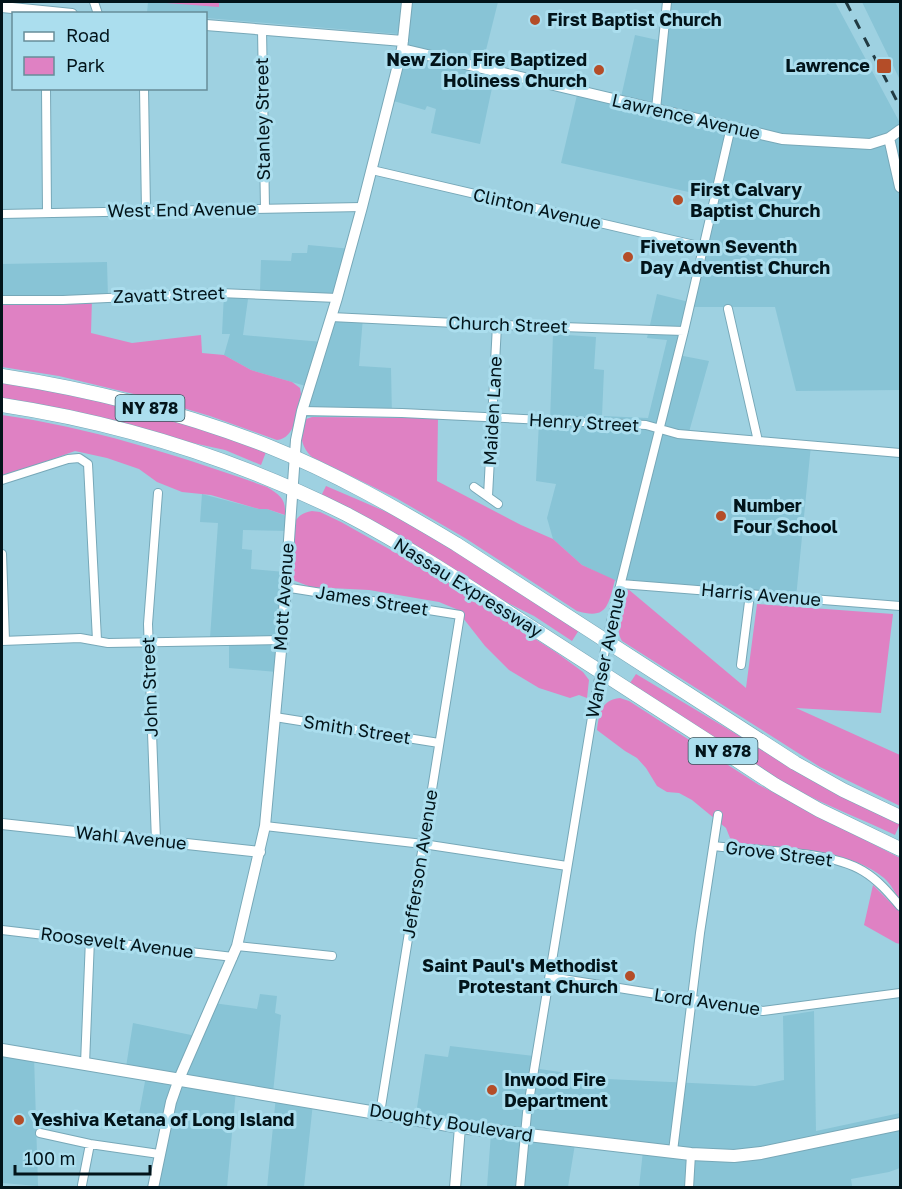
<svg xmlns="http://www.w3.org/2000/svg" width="902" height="1189" font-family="'Golos Text',sans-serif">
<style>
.built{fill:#88c4d6}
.green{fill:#df81c3}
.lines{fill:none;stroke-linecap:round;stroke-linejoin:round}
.minor-casing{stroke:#77a8b8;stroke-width:10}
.tertiary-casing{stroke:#77a8b8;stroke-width:12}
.secondary-casing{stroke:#77a8b8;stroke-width:14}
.trunk-casing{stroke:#77a8b8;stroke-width:15}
.minor{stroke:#fff;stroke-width:8}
.tertiary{stroke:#fff;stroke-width:10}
.secondary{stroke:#fff;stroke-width:12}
.trunk{stroke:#fff;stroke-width:14}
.rail{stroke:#223b43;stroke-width:3;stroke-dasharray:10 10;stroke-linecap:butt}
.poi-dot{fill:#b44d28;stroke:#abdeee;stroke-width:2}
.labels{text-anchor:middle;stroke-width:6;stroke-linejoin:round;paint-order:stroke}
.shield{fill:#abdeee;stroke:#35515a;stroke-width:1.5}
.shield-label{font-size:16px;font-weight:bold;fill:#02141a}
.poi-label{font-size:18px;font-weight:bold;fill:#02141a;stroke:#abdeee;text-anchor:start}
.street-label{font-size:18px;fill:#02141a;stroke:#abdeee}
</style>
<rect width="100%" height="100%" fill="#9ed1e1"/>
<path class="built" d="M148,2H498L481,70L495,74L480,144L431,133L436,109L427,106L425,110L390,100L398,34L206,18V14L147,13Z
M666,2H835L900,123V390L796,391L775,307H690L678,355L709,361L689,432L811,445L796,598L621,584L582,565L553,539L547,518L556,484L536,481L539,422H550L553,334L596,337L594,369L604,370L602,416L648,418L667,340L647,338L657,294L689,302L715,198L561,163L577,95L619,106L635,35L662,41Z
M862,2H900V80Z
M308,245L352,249L337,298L260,292L261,260L291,261L292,253H307Z
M107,262L108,298L2,305V264Z
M249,292L243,335L323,342L331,315L363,317L359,366L391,368L392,417H302L309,387L251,370L224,355L230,334H222L224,293Z
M202,494L259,509H267L289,517L288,531L243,530L242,549L252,550L251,569L285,572L277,672L229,668V638H210L218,523L200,522Z
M260,994L277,996L275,1013L281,1015L273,1093L181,1077L213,1003L257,1009Z
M814,1011L816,1131L900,1113V1168L889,1172L851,1179L852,1186L842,1187H639L643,1151L575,1144L568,1187H487L491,1133L415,1121L425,1054L448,1057L450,1046L534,1056L533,1068L607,1079L755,1086L784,1080L783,1016Z
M133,1023L196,1036L178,1076L126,1067Z
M2,1050L34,1056L38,1186L2,1183Z
M146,1076L175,1080L162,1129L137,1125Z
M179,1079L236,1090L227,1187L153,1188Z
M276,1096L313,1103L304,1187L267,1188Z"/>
<path class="green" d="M153,2H219V7Z
M92,298L91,333L132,343L201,335L202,353L224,355L251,370L292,382L300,388L301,394C299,409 295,439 277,440L210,416L146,397L59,376L2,367V305Z
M2,380L56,389L189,423L266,452L261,465L225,450L2,401Z
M2,415C93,428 180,456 267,487C280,495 286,499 285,515L267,509H259L211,495L182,492L157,482L139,469L107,458L75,451L2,477Z
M312,417L438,418L437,481L521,525L553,539L582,565L615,580C608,606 607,620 577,611L465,538L396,498L312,457C301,447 298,433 306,419Z
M326,486L403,519L468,557L579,630L572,641L534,616L498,598L321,496Z
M312,511L320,512L341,522L439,577L557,653L583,672L589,680L587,698L579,695L570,698L539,688L509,670L485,646L456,609L439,602L369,590L311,587L290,579L293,526C297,516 302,513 312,511Z
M628,589L746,688L757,604L893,614L881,713L796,708L900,755V806L820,767L622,641C613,627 624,604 628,589Z
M636,674L776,758L900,823L895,835C855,816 814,801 776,778C726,748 679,715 630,683Z
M620,698L629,701L759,785L900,858V901C896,894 891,884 884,878C848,848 784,850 739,846L730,838L726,828L692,800L679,793L667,792L657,786L646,768L637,758L625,751L597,730C599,714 601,700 620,698Z
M873,885L900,912V944L896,943L864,925Z"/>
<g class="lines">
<g class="minor-casing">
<path id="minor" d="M94,2L98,14
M262,29L265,209
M46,88L47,213
M144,88L146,211
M656,109L667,2
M372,170L703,247
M2,214L362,207
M2,300H63L220,293L337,298
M728,309L758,441
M331,317L497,325L684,331
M302,411L402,413L646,425L678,434L900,453
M2,480L68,459L79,458L88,464L97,640
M474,487L498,504
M488,496L497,325
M2,554L5,641
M621,584L900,606
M284,587L460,615L380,1113
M2,641L80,638L108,643L282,640
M741,665L750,594
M275,717L439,743
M265,826L423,844L567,866
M156,841L148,624L158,493
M714,846C755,851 829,850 863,871C878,880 889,893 900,906
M2,930L233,957
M237,946L332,956
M550,977L763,1011L900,993
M85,1064L90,939
M40,1133L90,1144L159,1154
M673,1151L700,933L718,815
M82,1185L90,1144
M520,1188L527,1113L596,693L611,622L684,331L731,127
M689,1188L691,1154"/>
</g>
<g class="tertiary-casing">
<path id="tertiary" d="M2,7L72,14
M206,25L403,41
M402,49L782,139L870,144L889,138L900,130
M889,138L900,187
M2,824L260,852
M153,1188L171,1102L179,1079L237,946L265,826L282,640L296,440L302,411L337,298L362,207L402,49L407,2
M455,1188L460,1127"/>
</g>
<g class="secondary-casing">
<path id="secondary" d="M2,1050L460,1127L691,1154L734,1156L761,1153L900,1124"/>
</g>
<g class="trunk-casing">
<path id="trunk" d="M2,376C93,390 184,413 270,447C335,473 396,508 456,544L795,763L843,790L900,817
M2,405C121,423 238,460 346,514C409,547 468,586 528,625C610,678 693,731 775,785L819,810L900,849"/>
</g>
<use href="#minor" class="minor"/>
<use href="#tertiary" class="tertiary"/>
<use href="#secondary" class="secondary"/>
<use href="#trunk" class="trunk"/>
<path class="rail" d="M846,2L900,107"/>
</g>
<g class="poi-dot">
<circle cx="535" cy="20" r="6"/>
<rect x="876" y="58" width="16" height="16" rx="3"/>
<circle cx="599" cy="70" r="6"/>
<circle cx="678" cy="200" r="6"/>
<circle cx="628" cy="257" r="6"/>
<circle cx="721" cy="516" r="6"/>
<circle cx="630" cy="976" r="6"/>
<circle cx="492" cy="1090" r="6"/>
<circle cx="19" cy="1120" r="6"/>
</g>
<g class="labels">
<g class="shield">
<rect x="115.5" y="395" width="69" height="26" rx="4.5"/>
<rect x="688.5" y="738" width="69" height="26" rx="4.5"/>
</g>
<g class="shield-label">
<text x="150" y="414">NY 878</text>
<text x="723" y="757">NY 878</text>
</g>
<g class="poi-label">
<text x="547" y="26">First Baptist Church</text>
<text x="587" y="66" text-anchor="end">New Zion Fire Baptized<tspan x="587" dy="21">Holiness Church</tspan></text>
<text x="870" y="72" text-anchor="end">Lawrence</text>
<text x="690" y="196">First Calvary<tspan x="690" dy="21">Baptist Church</tspan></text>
<text x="640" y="253">Fivetown Seventh<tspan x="640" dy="21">Day Adventist Church</tspan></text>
<text x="733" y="512">Number<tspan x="733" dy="21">Four School</tspan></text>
<text x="618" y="972" text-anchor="end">Saint Paul's Methodist<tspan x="618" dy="21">Protestant Church</tspan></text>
<text x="504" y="1086">Inwood Fire<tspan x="504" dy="21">Department</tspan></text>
<text x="31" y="1126">Yeshiva Ketana of Long Island</text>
</g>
<g class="street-label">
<text transform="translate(686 117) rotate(13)" y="6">Lawrence Avenue</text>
<text transform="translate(263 119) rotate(-91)" y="6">Stanley Street</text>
<text transform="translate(537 209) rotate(13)" y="6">Clinton Avenue</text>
<text transform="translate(182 210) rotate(-1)" y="6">West End Avenue</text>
<text transform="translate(169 295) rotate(-2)" y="6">Zavatt Street</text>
<text transform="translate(508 325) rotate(2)" y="6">Church Street</text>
<text transform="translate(493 411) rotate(-87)" y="6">Maiden Lane</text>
<text transform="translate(584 423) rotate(3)" y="6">Henry Street</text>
<text transform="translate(468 588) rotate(32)" y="6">Nassau Expressway</text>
<text transform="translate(761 595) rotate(5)" y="6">Harris Avenue</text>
<text transform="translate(284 597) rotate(-86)" y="6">Mott Avenue</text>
<text transform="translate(372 601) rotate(9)" y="6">James Street</text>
<text transform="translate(606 653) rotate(-78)" y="6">Wanser Avenue</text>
<text transform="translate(150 687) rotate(-92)" y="6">John Street</text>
<text transform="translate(357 730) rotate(9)" y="6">Smith Street</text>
<text transform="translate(131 838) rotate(6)" y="6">Wahl Avenue</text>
<text transform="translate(779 854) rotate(7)" y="6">Grove Street</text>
<text transform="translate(420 864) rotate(-81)" y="6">Jefferson Avenue</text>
<text transform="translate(117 943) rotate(7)" y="6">Roosevelt Avenue</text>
<text transform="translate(707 1002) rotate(8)" y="6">Lord Avenue</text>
<text transform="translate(451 1123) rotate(9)" y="6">Doughty Boulevard</text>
</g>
</g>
<rect width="902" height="1189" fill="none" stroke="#02141a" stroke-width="6"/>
<rect x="12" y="12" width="195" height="78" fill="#abdeee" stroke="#678d99" stroke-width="1.5"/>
<rect x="24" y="32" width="30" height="9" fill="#ffffff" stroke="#678d99" stroke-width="1.5"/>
<text x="66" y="42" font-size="18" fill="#02141a">Road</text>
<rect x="24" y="57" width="30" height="18" fill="#df81c3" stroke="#678d99" stroke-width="1.5"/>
<text x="66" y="72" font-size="18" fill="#02141a">Park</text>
<path d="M15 1165v9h135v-9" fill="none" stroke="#02141a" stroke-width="3"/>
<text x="24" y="1165" font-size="18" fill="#02141a" stroke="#abdeee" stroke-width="4.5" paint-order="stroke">100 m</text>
</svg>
